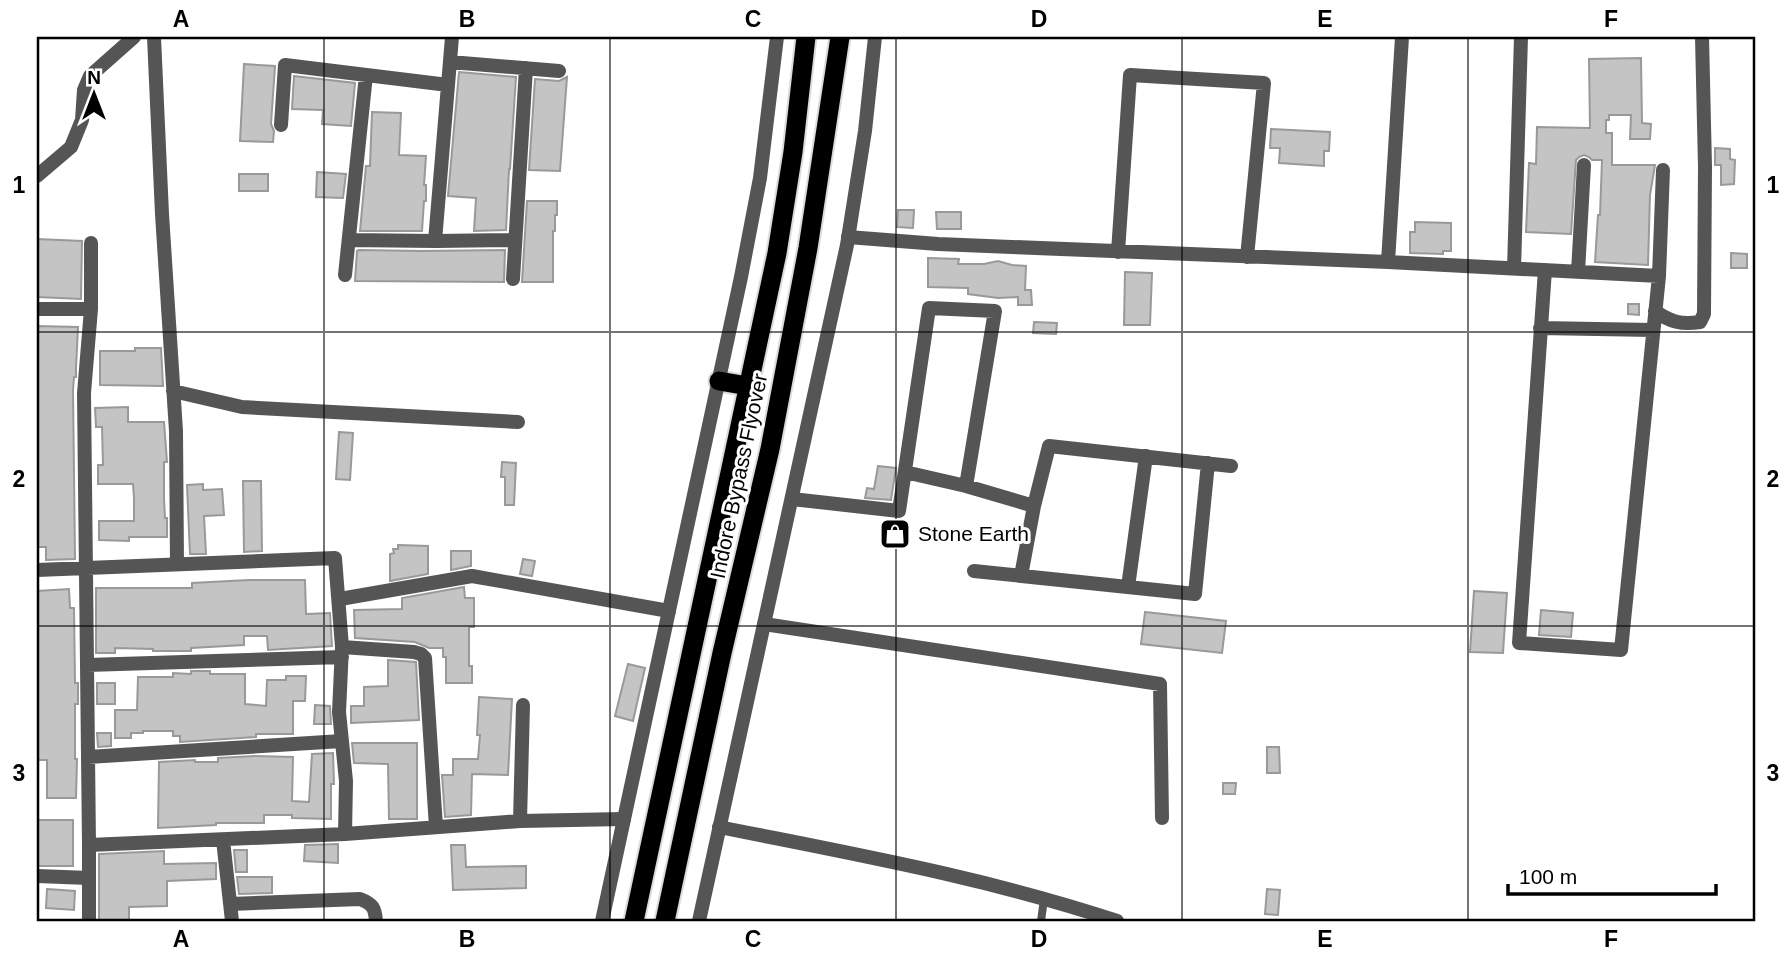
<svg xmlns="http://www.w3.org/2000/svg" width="1792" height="958" font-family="Arial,sans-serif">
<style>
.building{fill:#c4c4c4;stroke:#999;stroke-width:2}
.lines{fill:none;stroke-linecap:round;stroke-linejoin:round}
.trunk-casing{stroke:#dbdbdb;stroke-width:23}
.service{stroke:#555;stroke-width:8}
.minor{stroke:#555;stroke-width:14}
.tertiary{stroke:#555;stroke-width:14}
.trunk{stroke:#000;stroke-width:19}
.grid{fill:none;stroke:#000;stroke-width:2;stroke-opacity:0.55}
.labels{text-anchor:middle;stroke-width:6;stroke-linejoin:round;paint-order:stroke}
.street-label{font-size:21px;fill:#000;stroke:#fff}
.poi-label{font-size:21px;fill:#000;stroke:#fff;text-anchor:start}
.neatline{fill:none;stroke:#000;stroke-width:2.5}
.grid-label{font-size:23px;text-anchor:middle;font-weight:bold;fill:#000}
</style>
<rect width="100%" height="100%" fill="#fff"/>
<path class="building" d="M1641,58L1642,123L1651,124L1650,139H1630L1631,115H1609V120H1606V133H1612V165H1655L1650,195L1648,265L1595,262L1598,215H1600L1602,160H1592L1589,157L1584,155L1579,157L1576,160L1571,234L1526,232L1529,163L1536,164L1537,127L1590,128L1589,59Z
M244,64L275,66L271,124L274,131L273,142L240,141Z
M459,72L516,77L510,169H509L506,230L474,231L476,198L448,196Z
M294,76L355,83L351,126L322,124L323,110L292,109Z
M567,77L560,171L529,170L535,79L559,81Z
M372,112L401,113L399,155L426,156L424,185H426V201H424L422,231H360L366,166H370Z
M1271,129L1330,132L1329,151H1324V166L1279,163L1280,148H1270Z
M1715,148L1730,149V159L1735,160L1734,184L1721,185V165H1715Z
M317,172L346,174L343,198L316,197Z
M239,174H268V191H239Z
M527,201H557V215H555V231H553V282H522Z
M898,210H914L913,228L897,227Z
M936,212H961V229H937Z
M1415,222L1451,223V251H1443V254L1410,253V232H1415Z
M37,239L82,241L81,299L37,297Z
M359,250L422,251L505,250L504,282L355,281L357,251Z
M1731,253L1747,254V268H1731Z
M928,258L959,259L958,264H984L998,261L1012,265L1026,266L1025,290H1031L1032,305H1018V297L998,298L968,294V288L928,287Z
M1125,272L1152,273L1150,325H1124Z
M1628,304H1639V315L1628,314Z
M1034,322L1057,323L1056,334L1033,333Z
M37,326L78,327L76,368V377H74L73,390L75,559L46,560V547H37Z
M135,348H161L163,386L100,385V351H135Z
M128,407V422H164L167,462H164V499L165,518H167V537H129V541L99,540V521H134V498L133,484H98V465H103L102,427H96L95,408Z
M339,432L353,433L350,480L336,479Z
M502,462L516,463L514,505H505V477H501Z
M878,466L896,468L891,500L865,498L867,488L874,489Z
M243,481H261L262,551L244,552Z
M203,484V490L222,489L224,515L204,516L206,554H190L187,485Z
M398,545L428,546V574L390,581V554L394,553L393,549H398Z
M451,551H471V566L451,570Z
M523,559L535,561L532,576L520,574Z
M249,580H305L306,614L330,613L332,646L268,650L267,636H244V645L191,648V651H153V649L115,648V653H96V588H192V583Z
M464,587L465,598H474V627H469V666H472V683H446V657H443V648H429L415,642L355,638L354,610L402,609V598Z
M69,589L70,608H74L75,683H78V704H75V759H77L76,798H47V760H37V591Z
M1474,591L1507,593L1503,653L1470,652Z
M1541,610L1573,613L1571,637L1539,635Z
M1145,612L1226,621L1222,653L1141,644Z
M388,660L416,662L419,720L351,723V706H364V687L388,686Z
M628,664L645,668L633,721L615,716Z
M191,671H210V674H245V704L266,706L267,680H286V676H306L305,701H293V734H256V737L180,742V736H173V731H143V733H131V738H115V710H137L138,677H173V673L191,674Z
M97,683H115V704H97Z
M479,697L512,699L508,775L472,774L471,815L445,817L442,775H453V759H478L480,735H477Z
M315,705L330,706L331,724H314Z
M97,733H111V746L98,747Z
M352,743H417V819H389L388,764L354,763Z
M1267,747H1279L1280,773H1267Z
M333,753L334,784H331V819L292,818V815H264V823H216V825L158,828L159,762L195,760V762H218V758L255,756L293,757L292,801L309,802L312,754Z
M1223,783H1236L1235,794H1223Z
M37,820H73V866H37Z
M338,844V863L304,861L305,845Z
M451,845H465L466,867L526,866V888L453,890Z
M234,850H247V872H236Z
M164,851V864L216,863V879L167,881V906L129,907V921H99V854Z
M237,877H272V893L239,894Z
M47,889L75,891L74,910L46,908Z
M1267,889L1280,890L1278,915L1265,914Z"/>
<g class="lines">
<g class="trunk-casing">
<path id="trunk" d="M719,381L748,386
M634,921L777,253L793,152L806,37
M665,921L722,653L770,449L808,248L840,37"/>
</g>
<path class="service" d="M1041,921L1044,899"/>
<path class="minor" d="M154,37L162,214L176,431L177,564
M450,62L559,71
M281,125L285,65L448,85
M37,176L71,147L82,120L84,90L90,76L134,37
M848,237L938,244L1388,262L1659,276
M349,240L435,241L514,240
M435,241L452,37
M1118,252L1130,75L1264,83L1247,257
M1388,262L1402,37
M1514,269L1521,37
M1545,270L1519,643L1621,650L1659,276L1663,170
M1578,272L1584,165
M345,275L366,75
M513,279L526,68
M37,309H91L84,393L89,845V921
M91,309V243
M1655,311C1670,322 1682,325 1700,322L1704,314L1705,167L1702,37
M1540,328L1653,330
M173,391L242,407L518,422
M905,472L966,486L1034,506
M792,499L899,511L929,308L995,311L966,486
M37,570L335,558L342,647L339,712L346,781L345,834
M974,571L1195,594L1208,463
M1021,576L1034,506L1049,446L1231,466
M1128,587L1146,456
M340,599L472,576L669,611
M764,624L1160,684L1162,818
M342,647L414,652L421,654L425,658L436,827
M87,665L342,657
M88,757L342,741
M520,821L523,705
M719,827C853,854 988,878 1117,921
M223,840L232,921
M89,845L345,834L520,821L624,819
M37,876L89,878
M230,904L360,899C373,904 375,908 376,921"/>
<path class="tertiary" d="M602,921L741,277L760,178L777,37
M699,921L847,245L865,131L875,37"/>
<use href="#trunk" class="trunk"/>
</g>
<path class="grid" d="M324,37V921M610,37V921M896,37V921M1182,37V921M1468,37V921M37,332H1755M37,626H1755"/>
<defs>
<g id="shop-square" transform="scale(1.575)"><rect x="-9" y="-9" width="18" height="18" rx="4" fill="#000" stroke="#fff"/><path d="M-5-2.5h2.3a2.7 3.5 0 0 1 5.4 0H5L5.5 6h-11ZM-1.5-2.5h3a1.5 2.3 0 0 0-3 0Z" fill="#fff"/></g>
</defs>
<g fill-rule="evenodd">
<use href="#shop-square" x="895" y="534"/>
</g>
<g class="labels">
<g class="street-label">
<text transform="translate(739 476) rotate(-78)" y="7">Indore Bypass Flyover</text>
</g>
<g class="poi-label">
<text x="918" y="541">Stone Earth</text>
</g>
</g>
<rect width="1792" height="958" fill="none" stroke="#ffffff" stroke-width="77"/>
<g transform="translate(94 94)" stroke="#ffffff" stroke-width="5" paint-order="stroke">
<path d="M0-5L12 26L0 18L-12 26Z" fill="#000000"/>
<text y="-10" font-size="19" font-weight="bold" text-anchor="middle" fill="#000000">N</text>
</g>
<path d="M1508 884v10h208v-10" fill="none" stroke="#000000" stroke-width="3.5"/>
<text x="1519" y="884" font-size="21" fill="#000000" stroke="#ffffff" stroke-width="5" paint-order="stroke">100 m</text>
<rect x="38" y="38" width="1716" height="882" class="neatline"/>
<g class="grid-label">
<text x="181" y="27">A</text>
<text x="467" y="27">B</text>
<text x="753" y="27">C</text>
<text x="1039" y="27">D</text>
<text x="1325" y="27">E</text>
<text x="1611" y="27">F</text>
<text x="19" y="193">1</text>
<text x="1773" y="193">1</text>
<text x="19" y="487">2</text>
<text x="1773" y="487">2</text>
<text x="19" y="781">3</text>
<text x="1773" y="781">3</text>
<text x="181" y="947">A</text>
<text x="467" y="947">B</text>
<text x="753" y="947">C</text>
<text x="1039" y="947">D</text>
<text x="1325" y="947">E</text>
<text x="1611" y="947">F</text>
</g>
</svg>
